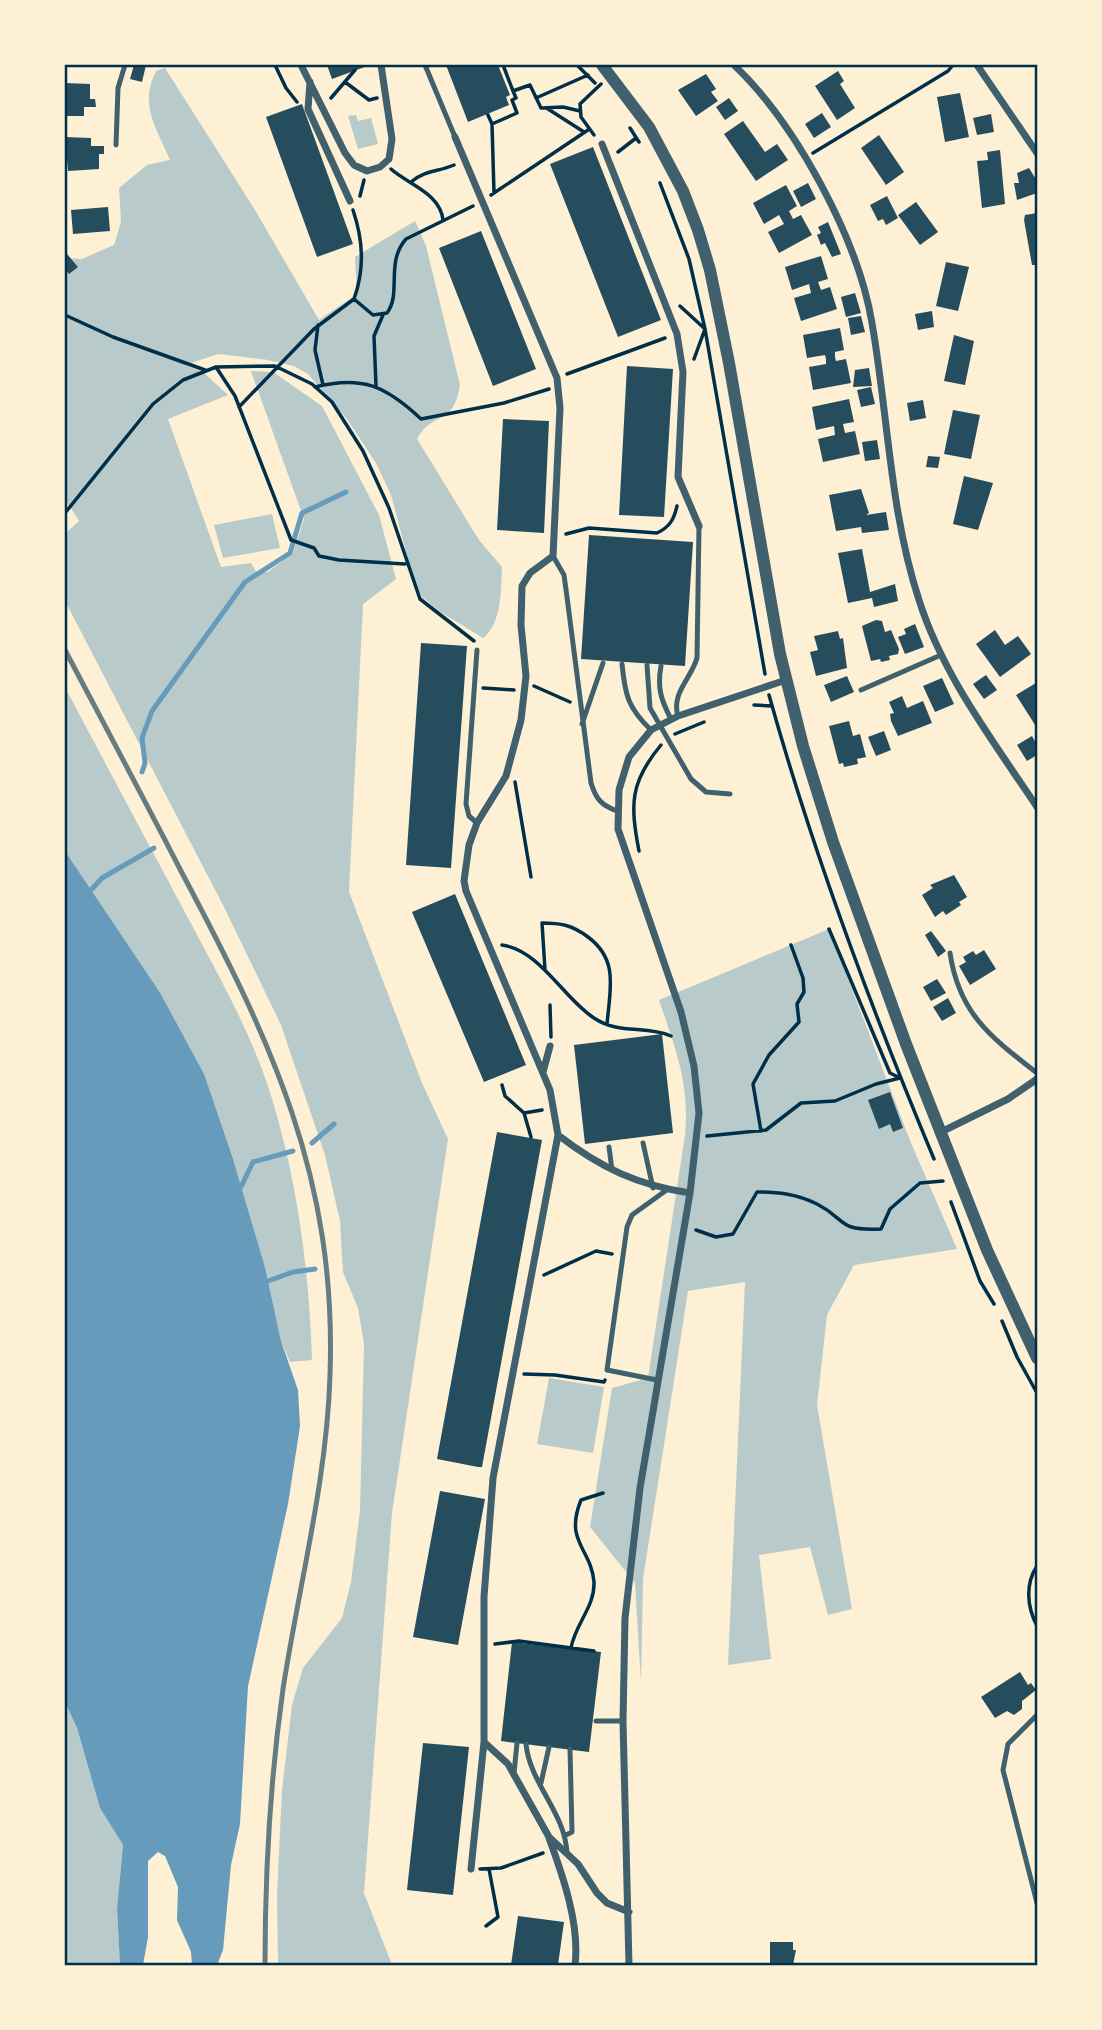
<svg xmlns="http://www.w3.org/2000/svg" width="1102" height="2030" font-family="Ubuntu,sans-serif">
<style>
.green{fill:#b9caca}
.water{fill:#669bbc}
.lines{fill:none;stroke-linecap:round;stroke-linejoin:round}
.stream{stroke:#669bbc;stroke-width:5}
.building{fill:#264d5e}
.path{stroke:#003049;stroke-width:3.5}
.service{stroke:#3f606c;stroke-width:5}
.minor{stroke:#3f606c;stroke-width:7}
.tertiary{stroke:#3f606c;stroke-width:12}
.rail{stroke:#657d81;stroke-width:5}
.neatline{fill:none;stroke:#003049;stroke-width:2.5}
</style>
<rect width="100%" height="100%" fill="#fdf0d5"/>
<path class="green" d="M165,68L255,210L319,320L357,294L355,257L415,221L426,246L460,385C453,428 434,409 417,439L479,540L502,567C501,588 502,624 483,638L439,611L422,597L412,574L391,495L376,463L347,419L308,374L294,366L268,360L218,354L185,365L203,372L228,395L168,419L221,567L251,563L256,572H268L293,553L304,519L251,371L273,372L322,406L379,515L396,579L363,604L349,892L422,1083L448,1139L392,1513L364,1893L392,1965H278L277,1895L282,1790L292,1705L303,1668L342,1618L351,1582L360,1511L364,1344L358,1308L343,1272L340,1221L325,1155L281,1025L224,907L65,601V534L79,521L65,499V261L66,258L82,259L114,245L121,222L119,188L147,165L170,160C156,127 139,105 156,71Z
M356,115L358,121L371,118L378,144L358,149L348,116Z
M272,514L280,548L223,558L214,525Z
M65,687C105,763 146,840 187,916C218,975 253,1035 272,1099C298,1184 309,1271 312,1360L290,1362L281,1341L265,1267L233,1159L159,991L65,851Z
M829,929L911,1143L957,1249L854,1265L827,1315L817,1405L852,1609L828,1615L810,1547L759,1555L771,1659L728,1665L745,1282L688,1291L643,1579L641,1682L635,1583L590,1527L612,1388L648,1378L685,1135C690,1083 675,1048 659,1000Z
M549,1378L604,1387L593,1453L537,1444Z
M65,1702L77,1728L100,1808L123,1845L117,1909L120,1965H65Z"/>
<path class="water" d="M65,851L159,991L204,1074L233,1159L265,1267L281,1341L298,1390L300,1426L288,1504L248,1686L240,1824L231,1865L223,1950L217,1965H192L191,1952L177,1920L178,1887L165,1856L158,1852L148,1861V1937L143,1965H120L117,1909L123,1845L100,1808L77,1728L65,1702Z"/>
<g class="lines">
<path class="stream" d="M142,772L145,763L142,738L152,711L245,582L290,553L302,513L346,492
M91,890L102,878L154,848
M312,1143L334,1124
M241,1187L253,1162L293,1151
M268,1281L293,1272L315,1269"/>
</g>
<path class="building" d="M134,65H146L142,82L130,79Z
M327,65H370L332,79Z
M446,65H498L510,95L506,97L509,105L468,122Z
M838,71L844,81L840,84L855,108L837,120L815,86Z
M706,74L716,89L711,92L718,101L696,116L678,90Z
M65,83L90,84V99H95L96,107H84V116H65Z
M960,93L969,137L945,142L937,97Z
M729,98L738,111L725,120L716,107Z
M302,104L353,244L317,257L266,117Z
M822,113L831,127L814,138L805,124Z
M991,114L994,132L977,135L973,118Z
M743,121L765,152L777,144L788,160L756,181L724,134Z
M879,135L904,172L886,185L861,148Z
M65,137L91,138V146H104V154H99V169L68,171Z
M593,147L661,320L618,337L550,164Z
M1000,150L1005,204L982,208L977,161L988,160L987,152Z
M1029,168L1037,181V193L1017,200L1014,183H1019L1017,173Z
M808,183L816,199L801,207L793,191Z
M786,185L797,206L789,211L793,219L801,215L812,235L779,253L768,232L784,224L779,215L764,224L753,203Z
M887,196L898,218L886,225L883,219L878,221L870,205Z
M916,202L938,232L920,245L898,215Z
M108,207L110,231L73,234L71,210Z
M1037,213V265H1032L1024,220L1025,215Z
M828,222L841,254L832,257L825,243L821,245L817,235L821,233L818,227Z
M481,231L536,369L493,386L439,248Z
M67,254L78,267L69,274L65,269Z
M821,256L828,279L818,282L821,290L830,287L837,309L801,321L794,298L811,293L809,284L792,290L785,267Z
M946,262L969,267L958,311L936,306Z
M855,293L861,313L846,317L841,297Z
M932,311L934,327L918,330L915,314Z
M861,316L865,332L851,335L848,318Z
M840,328L844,350L835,352V357L836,361L846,359L851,383L813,390L809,367L826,364V359L825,355L807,358L803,335Z
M954,335L974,341L965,385L944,381Z
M627,366L673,369L664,517L619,515Z
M869,368L872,386L853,387L855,370Z
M871,387L875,404L861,407L857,390Z
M849,399L854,422L843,424L845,433L855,431L860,454L823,462L818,439L835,435L834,426L816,430L812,407Z
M923,400L926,418L910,421L907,403Z
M953,410L980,415L971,459L944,454Z
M503,419L549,421L544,533L497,530Z
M877,440L880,459L865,461L862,442Z
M928,456L940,457L938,468L926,467Z
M964,476L993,483L978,530L953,524Z
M861,489L869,513L866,515L886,512L889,530L862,533L861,527L836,531L829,495Z
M589,535L693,542L685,666L581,659Z
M862,549L870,592L895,584L898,601L874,607L872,598L848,603L838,553Z
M876,620L882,621L885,632L891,630L899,649L898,654L889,656L890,660L881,662L880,659L871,661L862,626Z
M915,624L924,647L905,654L898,637L906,634L904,629Z
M995,630L1005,645L1018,636L1031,654L1000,677L976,644Z
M838,631L840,639L843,638L847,668L816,676L810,652L818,650L814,636Z
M421,643L467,646L451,868L406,865Z
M986,675L997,690L984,699L973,684Z
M847,676L854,692L831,702L824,685Z
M942,678L954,704L935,712L923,686Z
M1036,683L1037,684V728L1016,695Z
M902,696L907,708L923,701L932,723L898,736L891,721L890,714L894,713L889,702Z
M849,721L853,736L860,734L866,757L857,759L858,764L844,767L843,763L839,764L829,726Z
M884,731L891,750L876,756L868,737Z
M1032,736L1037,745V755L1027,761L1017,745Z
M954,875L967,897L959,902L961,905L946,915L943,911L935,917L922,895L933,888L930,885Z
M455,894L526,1065L484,1082L412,912Z
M931,931L946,951L938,957L925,935Z
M984,950L996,969L970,985L959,966L966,962L963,957L973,951L976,955Z
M937,979L946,993L931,1001L923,987Z
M948,998L956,1013L942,1021L933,1007Z
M662,1034L673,1133L585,1144L574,1045Z
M890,1092L903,1128L893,1132L890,1124L879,1129L868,1100Z
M497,1132L542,1140L482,1467H478L437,1459Z
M440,1491L485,1499L458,1645L413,1637Z
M512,1642L601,1652L589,1752L501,1741Z
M1020,1672L1028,1685L1031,1683L1036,1690L1022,1701V1709L1014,1715L1007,1711L995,1718L981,1697Z
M423,1743L469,1747L453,1895L407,1890Z
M518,1916L564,1922L558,1965H511Z
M770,1942H793V1950H796L793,1965H770Z"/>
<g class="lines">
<path class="path" d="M275,65L286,88L297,102
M503,65L513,91
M577,65L595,83
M345,82L369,100L377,98
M331,98L355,70
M536,98L588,75
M548,109L584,132
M488,115L492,124L494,193
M492,124L517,113L512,100L516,98L513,91L530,85L541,108L563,107L580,111
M630,128L639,142
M594,135L581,117L580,104L601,84
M618,152L636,138
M813,153L948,71L953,65
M391,169C409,185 440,193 443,220
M411,182C425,170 438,172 454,165
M660,183L689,259L705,329L765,674
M491,195L588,130
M360,196L364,180
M353,210C363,240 365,268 354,299
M680,306L705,329L694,359
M65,315L113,337L205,370
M318,325L315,350L323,385
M216,367L235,396L291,540L314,548L319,556L339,560L405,564
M567,374L665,338
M376,386L374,336L383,315
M315,387C362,375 386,386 421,419L504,403L549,389
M239,407L314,329L354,299L373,315L387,313C402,293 385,263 406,239L473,206
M65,513L153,404L183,380L216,367L275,366L312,384L332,402L363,451L389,508L420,599L474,641
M566,534L589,528L657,533C670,527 674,519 677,506
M534,686L570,702
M483,688L514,690
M769,695C813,853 871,1008 934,1159
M754,705L772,706
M675,734L704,722
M515,782L531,877
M639,851C630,804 630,782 661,745
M829,929L890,1073L898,1077
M502,945C540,950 564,999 594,1018C619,1035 645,1025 671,1036
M545,970L542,923C561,923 572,925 588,937C619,960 610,989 607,1024
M550,1005L551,1037
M502,1085L505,1096L524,1113
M761,1131L753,1084L769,1055L799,1022L797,1004L804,992L803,978L791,945
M707,1136L766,1130L801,1103L835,1101L876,1084L900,1078
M531,1137L524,1113L542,1110
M951,1202L980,1281L994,1304
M696,1230L716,1237L733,1234L757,1192C778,1192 797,1194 817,1204C848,1220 836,1231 881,1229L890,1209L920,1183L943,1181
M544,1275L596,1251L612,1254
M1002,1321L1017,1357L1037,1393
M524,1374L555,1375L604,1382L605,1380
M1037,1566C1025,1584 1027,1607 1037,1626
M495,1644L519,1641L594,1651
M571,1648C575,1624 595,1607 594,1582C591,1548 564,1542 581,1500L603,1493
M480,1869L501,1868L543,1853
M486,1926L498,1917L489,1869"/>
<path class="service" d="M425,65L455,137
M116,145L118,88L125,65
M553,556L564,575L567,597L591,783C596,799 601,805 617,811
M622,664C625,695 628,708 651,730
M647,665L650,708L691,779L706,792L730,794
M661,666C657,688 661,700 671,719
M861,690L941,655
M678,716C671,693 691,679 697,658L699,526
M582,724L603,663
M477,823L469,816L466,804L477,650
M950,953C959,1014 991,1037 1037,1073
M643,1143L653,1188
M609,1147L612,1170
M657,1380L607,1370L627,1227L632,1215L668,1189
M1037,1715L1008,1744L1003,1770L1037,1903
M596,1721H623
M526,1744C530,1784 565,1812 567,1853
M514,1773L517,1743
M541,1783L549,1747
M566,1835L572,1832L570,1749"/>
<path class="minor" d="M301,65L345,153L354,165L367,171L380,167L389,159L392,139L381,65
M734,65C796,124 858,239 872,323C888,415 890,512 919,600C943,676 994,742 1037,807
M977,65L1037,153
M310,82L308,109L350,201
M455,137L557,378L560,408L553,556L530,573L522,586L521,625L526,676L521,720L506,776L477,823L469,845L464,881L466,891L550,1090L558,1135L493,1478L484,1597V1742L508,1764L549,1837L578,1864L597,1893L607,1903L629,1912
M602,144L677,334L683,372L678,477L699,526
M543,1072L550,1046
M941,1132L1008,1099L1037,1079
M558,1135C601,1168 637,1185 690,1193
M549,1838C563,1876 580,1925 575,1965
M471,1869L484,1742
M629,1965L623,1721L625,1618L640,1488L690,1193L699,1113L694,1066L681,1012L618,829L619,790L629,757L651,730L678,716L786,680"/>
<path class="tertiary" d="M602,65L649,127L683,191L698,230L710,270L729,363L780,654L803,746L833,842L906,1044L987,1250L1037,1358"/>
<path class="rail" d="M65,650C104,724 143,797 181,871C271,1041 337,1177 330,1375C327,1480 299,1585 283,1689C270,1781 265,1873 265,1965"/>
</g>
<rect width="1102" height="2030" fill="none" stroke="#fdf0d5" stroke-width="133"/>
<rect x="66" y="66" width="970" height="1898" class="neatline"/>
</svg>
